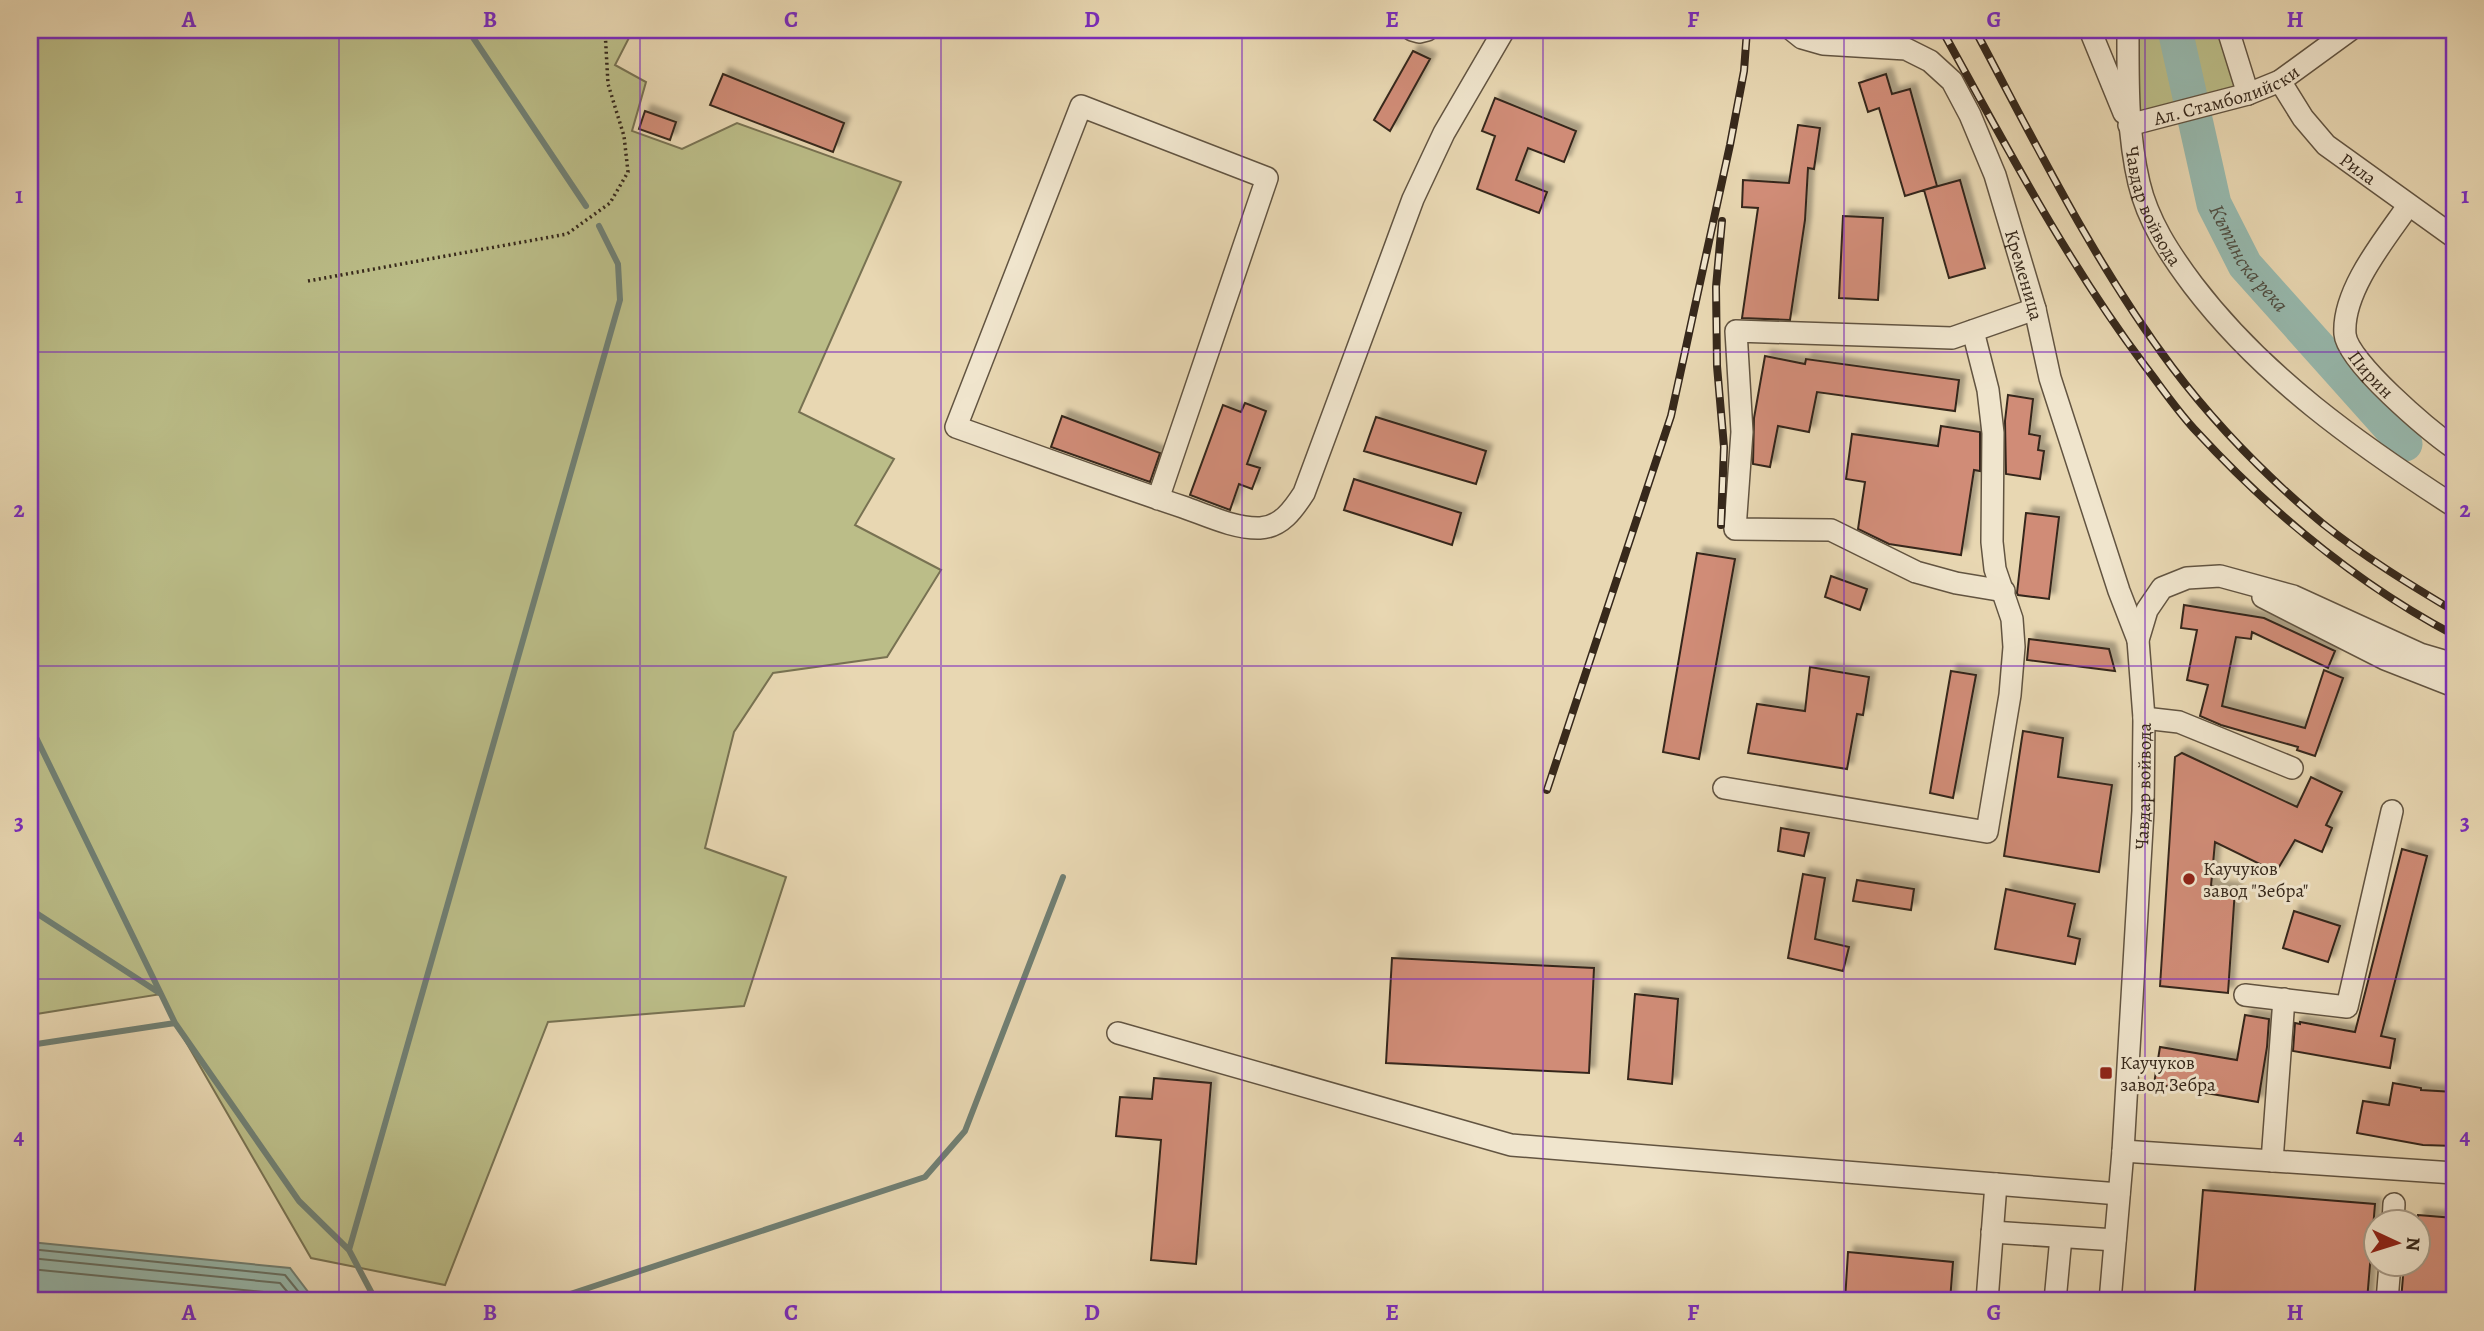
<svg xmlns="http://www.w3.org/2000/svg" width="2484" height="1331" font-family="Alegreya,serif">
<style>
.green{fill:#bbbd88;stroke:#787252;stroke-width:2}
.water{fill:#97b9ae;stroke:#707f73;stroke-width:2}
.lines{fill:none;stroke-linecap:round;stroke-linejoin:round}
.shore{stroke:#667064;stroke-width:2}
.stream{stroke:#707f73;stroke-width:6}
.river{stroke:#97b9ae;stroke-width:35}
.building{fill:#d08c77;stroke:#36281b;stroke-width:2;filter:url(#shadow)}
.minor-casing{stroke:#625441;stroke-width:24}
.path{stroke:#36281b;stroke-width:3.5;stroke-dasharray:2 3.5;stroke-linecap:butt}
.minor{stroke:#f0e5cd;stroke-width:21}
.rail-casing{stroke:#36281b;stroke-width:8}
.rail{stroke:#f0e5cd;stroke-width:5;stroke-dasharray:16;stroke-linecap:butt}
.grid{fill:none;stroke:#7b2cbf;stroke-width:2;stroke-opacity:0.55}
.poi-dot{fill:#8f2418;stroke:#f0e5cd;stroke-width:2.5}
.labels{text-anchor:middle;stroke-width:6;stroke-linejoin:round;paint-order:stroke}
.street-label{font-size:19px;fill:#36281b;stroke:#f0e5cd}
.poi-label{font-size:19px;fill:#36281b;stroke:#f0e5cd;text-anchor:start}
.water-label{font-size:21px;font-style:italic;fill:#4e4c40;stroke:#f0e5cd}
.neatline{fill:none;stroke:#7b2cbf;stroke-width:2.5}
.grid-label{font-size:23px;text-anchor:middle;font-weight:bold;fill:#7b2cbf}
</style>
<defs>
<filter id="shadow"><feDropShadow dx="6" dy="-6" stdDeviation="2" flood-color="#0004"/></filter>
</defs>
<rect width="100%" height="100%" fill="#e8d7b2"/>
<filter id="stains"><feTurbulence type="fractalNoise" baseFrequency=".00286" numOctaves="4"/><feColorMatrix values="0 0 0 0 .2 0 0 0 0 .09 0 0 0 0 .02 0 0 0 .5 -.17"/></filter>
<radialGradient id="worn" r=".72"><stop offset=".6" stop-color="#630" stop-opacity="0"/><stop offset="1" stop-color="#630" stop-opacity=".3"/></radialGradient>
<path class="green" d="M30,30H633L615,65L646,82L632,131L682,149L737,123L901,182L799,412L894,459L855,525L941,570L887,657L773,673L734,732L705,848L786,877L744,1006L548,1022L445,1285L311,1258L175,1023L161,994L30,1015Z
M2128,30H2228L2248,94L2129,125Z"/>
<path class="water" d="M30,1242L290,1268L315,1301H30Z"/>
<g class="lines">
<path class="shore" d="M30,1249L285,1275L306,1301
M30,1258L280,1283L295,1301
M30,1269L274,1293L282,1301"/>
<path class="stream" d="M468,30L586,206
M30,725L161,994
M30,909L161,994L175,1023
M30,1045L175,1023L299,1201L349,1250
M376,1301L349,1250L620,300L618,264L599,226
M549,1301L925,1177L965,1131L1063,877"/>
<path class="river" id="s1" d="M2175,30L2214,204L2245,265L2405,444"/>
</g>
<path class="building" d="M1413,51L1430,59L1390,131L1374,120Z
M723,74L844,123L833,152L710,105Z
M1886,74L1892,94L1910,89L1937,186L1905,196L1879,108L1868,112L1859,83Z
M1495,98L1576,131L1564,162L1528,148L1516,180L1547,192L1539,213L1477,189L1495,136L1482,131Z
M645,111L676,122L670,140L639,129Z
M1798,125L1820,128L1814,169L1808,168L1805,220L1790,320L1742,318L1758,208L1742,207L1743,180L1789,183Z
M1960,180L1985,268L1949,278L1924,190Z
M1843,216L1883,218L1878,300L1839,298Z
M1765,356L1805,364L1806,359L1959,380L1955,411L1817,392L1809,432L1778,426L1770,467L1753,464L1754,418Z
M2008,395L2033,399L2029,434L2040,436L2038,450L2044,451L2040,479L2006,474L2005,421Z
M1245,403L1266,411L1247,464L1260,468L1252,489L1239,484L1230,510L1190,495L1223,405L1241,412Z
M1062,416L1160,453L1150,482L1051,447Z
M1376,417L1486,451L1476,484L1364,451Z
M1941,426L1980,432V471L1974,470L1961,555L1889,544L1858,529L1865,482L1846,479L1852,434L1938,446Z
M1354,479L1461,513L1452,545L1344,510Z
M2026,513L2059,517L2049,599L2018,595L2017,593Z
M1697,553L1735,559L1699,759L1663,752Z
M1831,576L1867,589L1860,610L1825,597Z
M2184,605L2264,618L2335,651L2328,668L2252,632L2251,639L2236,637L2222,706L2305,728L2324,670L2343,678L2315,756L2297,750L2298,747L2221,725L2200,716L2208,685L2187,680L2197,630L2181,628Z
M2029,639L2109,649L2115,671L2027,660Z
M1810,667L1869,677L1863,715L1857,714L1847,769L1748,753L1757,704L1805,711Z
M1951,671L1976,675L1953,798L1930,793Z
M2023,731L2063,738L2058,777L2112,785L2099,872L2004,856Z
M2182,753L2297,807L2311,777L2342,792L2326,825L2332,828L2322,852L2295,840L2276,872L2215,842L2211,886L2235,889L2228,993L2160,986L2175,757Z
M1781,828L1809,833L1804,856L1778,851Z
M2402,849L2427,856L2381,1036L2395,1039L2390,1068L2293,1051L2295,1023L2300,1024V1022L2355,1032Z
M1803,874L1825,878L1815,939L1849,947L1843,971L1788,958Z
M1857,880L1914,889L1911,910L1853,901Z
M2006,889L2075,904L2068,936L2080,939L2075,964L1995,949Z
M2294,911L2340,926L2328,962L2283,948Z
M1392,958L1594,968L1589,1073L1386,1063Z
M1635,994L1678,999L1672,1084L1628,1079Z
M2245,1015L2269,1019L2267,1047L2258,1102L2154,1084L2160,1047L2237,1060Z
M1154,1078L1211,1083L1196,1264L1151,1260L1161,1140L1116,1136L1120,1097L1152,1099Z
M2393,1083L2421,1088V1090L2454,1092V1146L2423,1145L2357,1133L2363,1101L2389,1105Z
M2203,1190L2375,1204L2367,1301H2194Z
M2418,1215L2454,1218V1301H2401L2404,1264H2418Z
M1848,1252L1953,1262L1950,1301H1845Z"/>
<g class="lines">
<g class="minor-casing">
<g id="minor">
<path d="M1412,30L1419,32L1427,30"/>
<path id="s2" d="M1792,30L1802,38L1823,44L1906,49L1930,61L1952,81L1970,115L1995,175L2035,309L2050,378L2119,591L2138,640"/>
<path d="M2090,30L2124,113"/>
<path id="s3" d="M2128,30C2128,81 2127,132 2139,183C2148,221 2169,253 2193,285C2263,377 2358,444 2454,506"/>
<path d="M2228,30L2248,94"/>
<path id="s4" d="M2280,81L2303,118L2326,145L2454,237"/>
<path id="s5" d="M2129,125L2248,94L2280,81L2350,30"/>
<path id="s6" d="M2408,206C2385,239 2342,291 2345,334C2347,362 2430,431 2454,448"/>
<path d="M1158,499L1267,178L1081,106L956,427C1032,454 1107,482 1183,507C1206,515 1235,529 1260,528C1281,527 1293,510 1304,493L1413,199L1444,133L1504,30"/>
<path d="M2004,591L1956,583L1916,572L1831,530L1735,529L1742,432L1736,331L1952,338L2035,309"/>
<path d="M2263,597L2385,659L2454,686"/>
<path d="M2144,718L2179,722L2292,768"/>
<path d="M1724,788L1987,832L2010,695L2014,647L2012,619L1995,569L1992,542L1993,433L1988,390L1973,331"/>
<path d="M2245,995L2347,1007L2392,811"/>
<path d="M1118,1033L1511,1145L2119,1194"/>
<path d="M2123,1151L2454,1173"/>
<path d="M2272,1161L2284,999"/>
<path d="M2393,1222L2394,1204"/>
<path d="M1992,1232L2115,1240"/>
<path d="M1987,1301L1996,1184"/>
<path d="M2055,1301L2061,1237"/>
<path id="s7" d="M2110,1301L2123,1151L2143,811L2144,718L2138,640L2147,610L2162,588L2187,578L2220,576L2293,596L2420,654L2454,664"/>
<path d="M2387,1301L2390,1264"/>
</g>
</g>
<path class="path" d="M308,281L567,234L610,203L628,172L624,136L608,84L605,30"/>
<use href="#minor" class="minor"/>
<g class="rail-casing">
<path id="rail" d="M1942,30C2005,144 2066,261 2145,366C2162,388 2178,412 2197,432C2272,513 2356,583 2454,635
M1975,30C2036,144 2094,263 2172,367C2215,424 2267,477 2322,523C2363,556 2409,584 2454,611
M1721,525L1724,447L1717,366L1716,287L1722,221
M1547,790L1671,416L1730,145L1744,71L1747,30"/>
</g>
<use href="#rail" class="rail"/>
</g>
<path class="grid" d="M339,30V1301M640,30V1301M941,30V1301M1242,30V1301M1543,30V1301M1844,30V1301M2145,30V1301M30,352H2454M30,666H2454M30,979H2454"/>
<g class="poi-dot">
<circle cx="2189" cy="879" r="7"/>
<rect x="2099" y="1066" width="14" height="14" rx="3.5"/>
</g>
<g class="labels">
<g class="street-label">
<text dy="7" stroke="none"><textPath href="#s5" startOffset="102">Ал. Стамболийски</textPath></text>
<text dy="7" stroke="none"><textPath href="#s4" startOffset="119">Рила</textPath></text>
<text dy="7" stroke="none"><textPath href="#s3" startOffset="180">Чавдар войвода</textPath></text>
<text dy="7" stroke="none"><textPath href="#s2" startOffset="382">Кременица</textPath></text>
<text dy="7" stroke="none"><textPath href="#s6" startOffset="194">Пирин</textPath></text>
<text dy="7" stroke="none"><textPath href="#s7" startOffset="516">Чавдар войвода</textPath></text>
</g>
<g class="poi-label">
<text x="2203" y="875">Каучуков<tspan x="2203" dy="22">завод "Зебра"</tspan></text>
<text x="2120" y="1069">Каучуков<tspan x="2120" dy="22">завод Зебра</tspan></text>
</g>
<g class="water-label">
<text dy="7" stroke="none"><textPath href="#s1" startOffset="243">Кътинска река</textPath></text>
</g>
</g>
<rect width="2484" height="1331" fill="none" stroke="#e8d7b2" stroke-width="77"/>
<g transform="translate(2397 1243) rotate(94)"><circle r="33" fill="#f0e5cd" stroke="#a69986" stroke-width="2"/>
<path d="M0-5L12 26L0 18L-12 26Z" fill="#8f2418"/>
<text y="-10" font-size="19" font-weight="bold" text-anchor="middle" fill="#36281b">N</text>
</g>
<rect x="38" y="38" width="2408" height="1254" class="neatline"/>
<g class="grid-label">
<text x="189" y="27">A</text>
<text x="490" y="27">B</text>
<text x="791" y="27">C</text>
<text x="1092" y="27">D</text>
<text x="1392" y="27">E</text>
<text x="1693" y="27">F</text>
<text x="1994" y="27">G</text>
<text x="2295" y="27">H</text>
<text x="19" y="203">1</text>
<text x="2465" y="203">1</text>
<text x="19" y="517">2</text>
<text x="2465" y="517">2</text>
<text x="19" y="830">3</text>
<text x="2465" y="830">3</text>
<text x="19" y="1144">4</text>
<text x="2465" y="1144">4</text>
<text x="189" y="1320">A</text>
<text x="490" y="1320">B</text>
<text x="791" y="1320">C</text>
<text x="1092" y="1320">D</text>
<text x="1392" y="1320">E</text>
<text x="1693" y="1320">F</text>
<text x="1994" y="1320">G</text>
<text x="2295" y="1320">H</text>
</g>
<rect width="100%" height="100%" filter="url(#stains)"/>
<rect width="100%" height="100%" fill="url(#worn)"/>
</svg>
